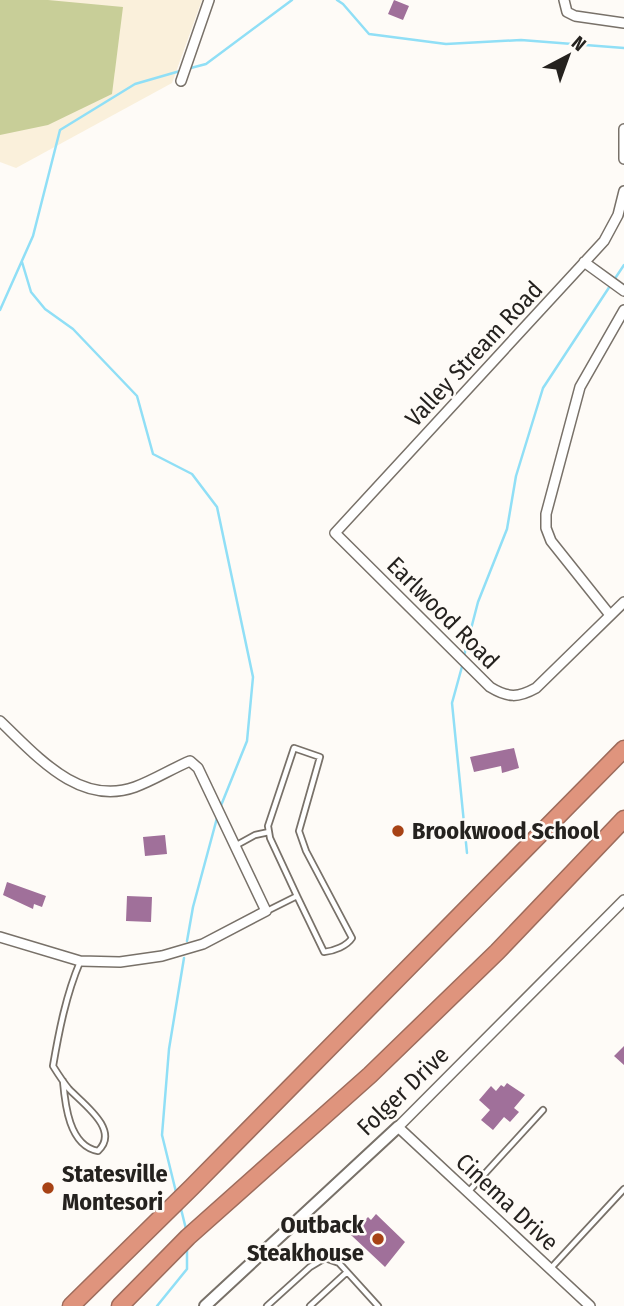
<svg xmlns="http://www.w3.org/2000/svg" width="624" height="1306" font-family="'Fira Sans Condensed',sans-serif">
<style>
.education{fill:#faf0db}
.green{fill:#c8ce98}
.lines{fill:none;stroke-linecap:round;stroke-linejoin:round}
.stream{stroke:#90dff6;stroke-width:2.5}
.building{fill:#a0709a}
.service-casing{stroke:#787169;stroke-width:8}
.minor-casing{stroke:#787169;stroke-width:12}
.tertiary-casing{stroke:#787169;stroke-width:14}
.motorway-casing{stroke:#9e6c5c;stroke-width:19}
.service{stroke:#fff;stroke-width:4.5}
.minor{stroke:#fff;stroke-width:9}
.tertiary{stroke:#fff;stroke-width:10}
.motorway{stroke:#df947d;stroke-width:16}
.poi-dot{fill:#a74215;stroke:#fefbf7;stroke-width:2.5}
.labels{text-anchor:middle;stroke-width:5;stroke-linejoin:round;paint-order:stroke}
.street-label{font-size:24px;fill:#25221f;stroke:#fefbf7}
.poi-label{font-size:24px;font-weight:bold;fill:#25221f;stroke:#fefbf7;text-anchor:start}
</style>
<rect width="100%" height="100%" fill="#fefbf7"/>
<path class="education" d="M0,0H202L172,83L16,168L0,162Z"/>
<path class="green" d="M0,0H48L123,7L112,94L48,125L0,135Z"/>
<g class="lines">
<path class="stream" d="M337,0L343,4L369,34L446,44L521,40L624,48
M187,69L206,64L292,0
M22,262L31,292L45,309L73,329L137,396L153,454L192,474L217,507L253,677L247,741L220,808
M614,280L624,265
M0,310L33,236L60,130L135,84L180,71
M464,656L478,602L507,529L516,476L543,388L610,286
M463,663L452,703L467,853
M187,941L193,907L217,818
M176,1192L162,1135L169,1049L184,958
M181,1209L186,1229
M157,1306L187,1269V1246"/>
</g>
<path class="building" d="M394,0L409,6L403,20L388,14Z
M514,748L519,768L502,773L501,766L474,772L470,757Z
M165,835L167,854L145,856L143,837Z
M7,882L46,896L42,907L34,904L33,909L3,895Z
M127,896L152,897L151,922L126,921Z
M624,1046V1065L614,1056Z
M507,1083L525,1095L514,1108L519,1112L510,1122L504,1117L493,1130L481,1120L490,1110L479,1100L491,1086L496,1091L501,1085L504,1087Z
M376,1214L405,1242L385,1267L351,1235L368,1217L371,1220Z"/>
<g class="lines">
<g class="service-casing">
<path id="service" d="M235,846L255,835L269,832
M267,911L297,896L324,952C334,951 347,946 352,938L306,851L299,831L320,757L294,748L268,826L270,838L297,896
M63,1081C65,1104 69,1146 98,1151C121,1130 82,1103 69,1089C63,1082 58,1074 53,1066C59,1031 66,995 80,962
M469,1191L543,1110
M551,1268L624,1189
M267,1306L310,1267L325,1258L339,1263L378,1306
M310,1306L347,1272"/>
</g>
<g class="minor-casing">
<path id="minor" d="M564,0L567,12L575,16L624,23
M181,81L209,0
M624,129V159
M624,191L618,215L604,241L335,533L490,687C508,698 518,698 536,688L624,602
M584,262L624,291
M610,615L551,541L546,528V514L580,387L624,310
M0,721C36,755 79,807 135,787C154,780 171,769 190,761L198,768L266,911L203,944L162,956L120,962L80,961L0,937
M590,1306L398,1127L624,900"/>
</g>
<g class="tertiary-casing">
<path id="tertiary" d="M205,1306L398,1127"/>
</g>
<g class="motorway-casing">
<path id="motorway" d="M71,1306L192,1187L624,749
M120,1306L188,1237L370,1075L497,952L624,819"/>
</g>
<use href="#service" class="service"/>
<use href="#minor" class="minor"/>
<use href="#tertiary" class="tertiary"/>
<use href="#motorway" class="motorway"/>
</g>
<g class="poi-dot">
<circle cx="398" cy="831" r="7"/>
<circle cx="48" cy="1188" r="7"/>
<circle cx="378" cy="1239" r="7"/>
</g>
<g class="labels">
<g class="street-label">
<text transform="translate(474 354) rotate(-47)" y="8">Valley Stream Road</text>
<text transform="translate(443 613) rotate(45)" y="8">Earlwood Road</text>
<text transform="translate(403 1091) rotate(-44)" y="8">Folger Drive</text>
<text transform="translate(507 1202) rotate(43)" y="8">Cinema Drive</text>
</g>
<g class="poi-label">
<text x="412" y="839">Brookwood School</text>
<text x="62" y="1182">Statesville<tspan x="62" dy="28">Montesori</tspan></text>
<text x="364" y="1233" text-anchor="end">Outback<tspan x="364" dy="28">Steakhouse</tspan></text>
</g>
</g>
<g transform="translate(568 56) rotate(41)" stroke="#fefbf7" stroke-width="5" paint-order="stroke">
<path d="M0-5L12 26L0 18L-12 26Z" fill="#25221f"/>
<text y="-10" font-size="19" font-weight="bold" text-anchor="middle" fill="#25221f">N</text>
</g>
</svg>
